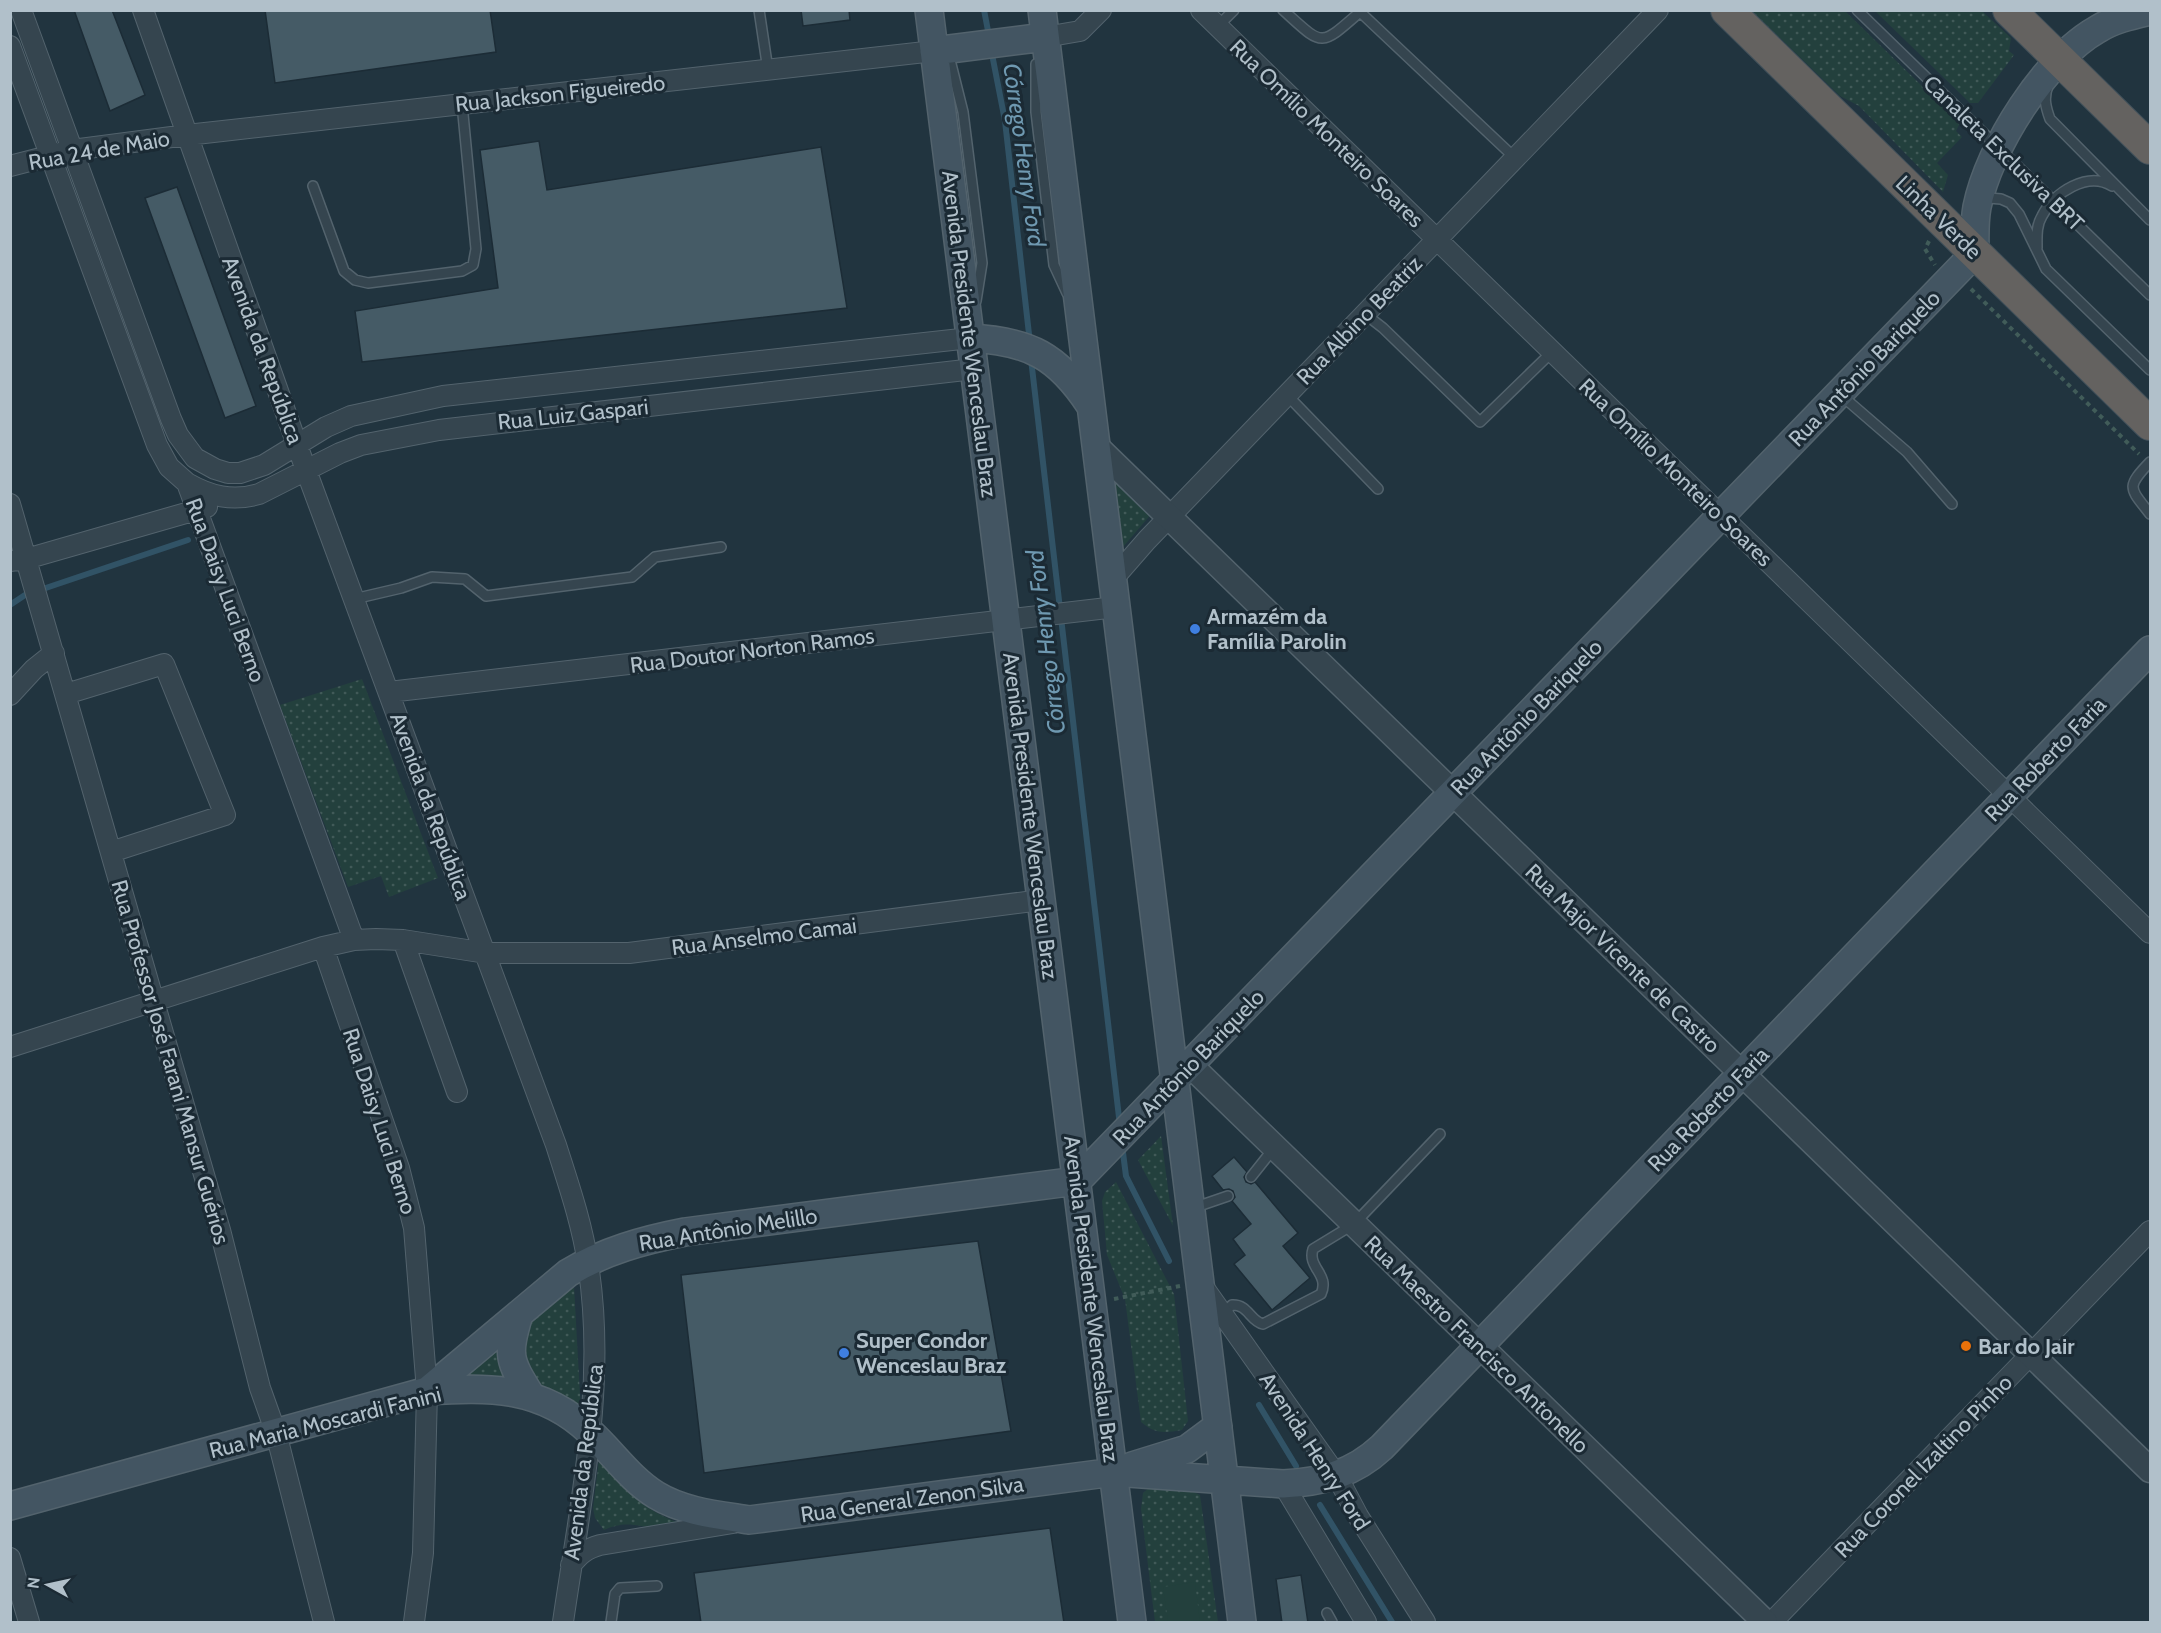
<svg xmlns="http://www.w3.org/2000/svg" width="2161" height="1633" font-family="Cabin,sans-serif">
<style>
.grass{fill:url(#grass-dots)}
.pitch{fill:#23403d}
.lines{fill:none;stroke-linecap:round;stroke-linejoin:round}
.stream{stroke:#315366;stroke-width:6}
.building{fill:#455b66;stroke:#1c2c36;stroke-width:1.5}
.service-casing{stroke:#53636d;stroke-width:12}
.minor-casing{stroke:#53636d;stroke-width:22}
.tertiary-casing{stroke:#53636d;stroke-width:27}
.secondary-casing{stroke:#53636d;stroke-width:30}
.trunk-casing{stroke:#40505a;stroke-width:34}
.path{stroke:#415c59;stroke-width:4;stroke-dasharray:4.5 4.5;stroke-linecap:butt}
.service{stroke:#35454f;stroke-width:9}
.minor{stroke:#35454f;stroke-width:20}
.tertiary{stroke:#35454f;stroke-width:24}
.secondary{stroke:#435562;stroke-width:27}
.trunk{stroke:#646260;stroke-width:32}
.shop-dot{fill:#3f7fe0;stroke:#1b2a34;stroke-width:2}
.food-dot{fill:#e8710a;stroke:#1b2a34;stroke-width:2}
.labels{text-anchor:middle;stroke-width:6;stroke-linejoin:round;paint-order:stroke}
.street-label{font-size:22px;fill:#b1c0ca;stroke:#1b2a34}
.poi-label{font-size:22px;font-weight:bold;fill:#b1c0ca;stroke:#1b2a34;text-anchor:start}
.water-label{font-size:24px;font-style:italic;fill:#6f99b1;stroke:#1b2a34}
</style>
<defs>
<pattern id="grass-dots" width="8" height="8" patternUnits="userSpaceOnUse" patternTransform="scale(1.5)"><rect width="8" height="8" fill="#23403d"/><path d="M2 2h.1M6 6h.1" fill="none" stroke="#415a58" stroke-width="1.8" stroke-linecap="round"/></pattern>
</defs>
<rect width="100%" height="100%" fill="#21343f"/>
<path class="grass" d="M1752,11H1845L1960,123L1956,131L1962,137L1937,163L1948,175L1943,192L1859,106L1840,96Z
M1875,11H1982L2011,38L2009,51L2014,55L1978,103H1970Z
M1115,479L1153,512L1123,547Z
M362,679L438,878L389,897L381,876L348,887L280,705Z
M1161,1136L1173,1226L1138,1160Z
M1116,1182L1174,1294L1188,1421L1182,1430C1164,1433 1155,1434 1141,1422L1125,1299L1107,1255L1102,1201L1105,1192Z
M574,1286L581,1413L540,1387L524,1366L522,1334L529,1321Z
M498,1342L512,1383L451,1380Z
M599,1460C629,1495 642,1509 686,1526C678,1527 669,1529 661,1528C637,1528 629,1519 604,1530L595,1518L593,1508Z
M1149,1488L1192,1491L1200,1495L1218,1622H1155L1141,1509L1143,1493Z"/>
<path class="pitch" d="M1195,1582L1200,1622H1168L1163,1587Z"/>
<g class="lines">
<path class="stream" d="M984,10L989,36
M991,49L1005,121L1030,343
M1031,359L1120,1126
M10,605L25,595L188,540
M1122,1145L1126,1176L1169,1261
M1259,1405L1296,1466
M1320,1505L1392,1622"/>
</g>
<path class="building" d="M74,10H112L145,95L110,111Z
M265,10H490L496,52L275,83Z
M801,10H849L850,20L803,26Z
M539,141L547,190L821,147L847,308L362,362L355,311L498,288L480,150Z
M177,187L256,406L225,418L145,198Z
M1234,1157L1247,1172L1244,1177L1246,1182L1251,1184L1255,1182L1298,1233L1283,1246L1310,1278L1272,1310L1234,1264L1245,1255L1233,1239L1251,1224L1232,1201L1235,1197L1233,1191L1229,1189L1223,1190L1212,1176Z
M978,1241L1011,1431L704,1473L681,1275Z
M1050,1528L1064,1623H701L694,1573Z
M1301,1575L1308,1623H1282L1276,1579Z"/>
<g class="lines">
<g class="service-casing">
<path id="service" d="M759,10L768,70
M1283,10C1323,46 1319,48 1360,12
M1358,10L1515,158
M1857,10L2150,295
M1218,26L1234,10
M948,52L963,112L982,263L976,301
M1036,64V112L1054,265L1067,293
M2048,86C2043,98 2046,108 2050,119L2150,220
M313,186L344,271L355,280L368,283L462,271L473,265L476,249L462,104
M1982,202L1988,198L2001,199L2010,203L2019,214L2046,269L2150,370
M2037,248C2037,237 2036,226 2042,216C2054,192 2088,171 2112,186
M1365,314L1383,328L1480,422L1552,352
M1287,395L1378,489
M1841,395L1907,452L1952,504
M2150,462C2125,488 2130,488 2150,514
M354,599L401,588L432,577L465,579L486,596L632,577L655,557L721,547
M1251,1177L1274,1148
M1193,1208L1228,1196
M1222,1314L1232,1305C1248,1304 1250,1321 1263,1324L1321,1294C1330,1274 1307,1268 1313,1249L1354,1224L1440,1134
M1327,1613L1332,1622
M611,1622L615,1594L620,1588L657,1586"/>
</g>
<g class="minor-casing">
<path id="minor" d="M21,10L171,419L178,435L195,458L215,469L228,473H240L264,465L326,427L351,416L443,396L970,338
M143,10L306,470L556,1145C568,1183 582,1223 588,1264C607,1384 580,1504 563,1622
M1201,10L2150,933
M1045,37L1080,31L1101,10
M10,46L157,445L169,467L187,483L354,940
M10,166L72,150L187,135L934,51
M187,483C210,496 232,502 259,494L340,453L361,445L439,430L974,369
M10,504L220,1230L260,1388L276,1433L324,1622
M10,561L26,559L207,507
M1113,579L1147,540L1658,10
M389,692L1116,607
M66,694L164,664L225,815L111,852
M10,695L34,669L54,653
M403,940L457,1092
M323,947L399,1168L414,1228L427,1391L423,1553L414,1622
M10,1047L323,947L354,940L376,939L403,940L486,953H629L1041,900
M1202,1285L1337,1476L1358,1516L1425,1622
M1283,1484L1366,1622
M10,1558L29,1622
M571,1565C580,1554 586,1549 600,1545L733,1523
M1772,1622L2150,1231"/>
</g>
<g class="tertiary-casing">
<path id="tertiary" d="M1096,446L2150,1470
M1190,1065L1765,1622"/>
</g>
<g class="secondary-casing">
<path id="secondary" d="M929,10L1132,1622
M1042,10L1242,1622
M934,51L1045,37
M970,338C1029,341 1058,356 1090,405
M519,1314C507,1356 508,1359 531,1396
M427,1391L568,1273C604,1251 644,1240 685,1232L1077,1181L1975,253C1975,237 1974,223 1977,207C1989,147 2045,59 2098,29C2114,19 2133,15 2150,11
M1132,1466L1187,1449L1218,1426
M10,1506L427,1391C489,1387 542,1386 590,1432C613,1453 630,1479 656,1495C684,1512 718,1515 749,1520L1114,1472L1283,1484C1322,1482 1353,1474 1382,1447L2150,650"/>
</g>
<g class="trunk-casing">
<path id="trunk" d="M1727,10L2150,424
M2009,10L2150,148"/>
</g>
<path class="path" d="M1929,241L1925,249L1935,265
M1971,289L2139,454
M1114,1299L1180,1286"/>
<use href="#service" class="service"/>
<use href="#minor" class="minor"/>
<use href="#tertiary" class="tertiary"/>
<use href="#secondary" class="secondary"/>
<use href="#trunk" class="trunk"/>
</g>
<g class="shop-dot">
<circle cx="1195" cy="629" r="6"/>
<circle cx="844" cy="1353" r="6"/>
</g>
<circle class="food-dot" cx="1966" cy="1346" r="6"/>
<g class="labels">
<g class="street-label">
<text transform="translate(560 93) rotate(-6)" y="8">Rua Jackson Figueiredo</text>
<text transform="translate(1327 133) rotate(44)" y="8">Rua Omílio Monteiro Soares</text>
<text transform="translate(99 150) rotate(-10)" y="8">Rua 24 de Maio</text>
<text transform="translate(2004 153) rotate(44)" y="8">Canaleta Exclusiva BRT</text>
<text transform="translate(1939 217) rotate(44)" y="8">Linha Verde</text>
<text transform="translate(1359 320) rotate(-46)" y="8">Rua Albino Beatriz</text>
<text transform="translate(970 334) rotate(83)" y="8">Avenida Presidente Wenceslau Braz</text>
<text transform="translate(263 350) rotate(70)" y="8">Avenida da República</text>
<text transform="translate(1864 368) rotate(-46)" y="8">Rua Antônio Bariquelo</text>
<text transform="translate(573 414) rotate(-6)" y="8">Rua Luiz Gaspari</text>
<text transform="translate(1676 472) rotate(44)" y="8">Rua Omílio Monteiro Soares</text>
<text transform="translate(226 590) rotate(70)" y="8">Rua Daisy Luci Berno</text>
<text transform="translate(752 650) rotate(-7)" y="8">Rua Doutor Norton Ramos</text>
<text transform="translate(1526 717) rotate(-46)" y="8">Rua Antônio Bariquelo</text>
<text transform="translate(2045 759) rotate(-46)" y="8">Rua Roberto Faria</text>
<text transform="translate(431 806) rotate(70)" y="8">Avenida da República</text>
<text transform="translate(1031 816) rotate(83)" y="8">Avenida Presidente Wenceslau Braz</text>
<text transform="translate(764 936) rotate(-7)" y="8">Rua Anselmo Camai</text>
<text transform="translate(1623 958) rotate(44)" y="8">Rua Major Vicente de Castro</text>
<text transform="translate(171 1062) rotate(74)" y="8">Rua Professor José Farani Mansur Guérios</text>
<text transform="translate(1188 1067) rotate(-46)" y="8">Rua Antônio Bariquelo</text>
<text transform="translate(1708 1109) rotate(-46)" y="8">Rua Roberto Faria</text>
<text transform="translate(380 1121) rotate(72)" y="8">Rua Daisy Luci Berno</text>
<text transform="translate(728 1229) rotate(-9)" y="8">Rua Antônio Melillo</text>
<text transform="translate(1092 1299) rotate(83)" y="8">Avenida Presidente Wenceslau Braz</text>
<text transform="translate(1477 1344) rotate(44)" y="8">Rua Maestro Francisco Antonello</text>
<text transform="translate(325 1422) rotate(-14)" y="8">Rua Maria Moscardi Fanini</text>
<text transform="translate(1315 1451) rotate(57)" y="8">Avenida Henry Ford</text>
<text transform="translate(583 1462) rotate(-83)" y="8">Avenida da República</text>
<text transform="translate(1923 1466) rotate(-46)" y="8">Rua Coronel Izaltino Pinho</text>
<text transform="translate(912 1499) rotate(-8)" y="8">Rua General Zenon Silva</text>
</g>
<g class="poi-label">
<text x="1207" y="624">Armazém da<tspan x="1207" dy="25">Família Parolin</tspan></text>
<text x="856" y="1348">Super Condor<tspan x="856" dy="25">Wenceslau Braz</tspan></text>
<text x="1978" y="1354">Bar do Jair</text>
</g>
<g class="water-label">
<text transform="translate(1024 155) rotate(82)" y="8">Córrego Henry Ford</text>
<text transform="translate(1046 642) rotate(-97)" y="8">Córrego Henry Ford</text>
</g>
</g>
<rect width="2161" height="1633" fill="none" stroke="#b1c0ca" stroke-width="24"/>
<g transform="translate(48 1585) rotate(278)" stroke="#1b2a34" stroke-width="4.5" paint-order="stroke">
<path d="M0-4.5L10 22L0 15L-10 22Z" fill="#b1c0ca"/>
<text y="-9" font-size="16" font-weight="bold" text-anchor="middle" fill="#b1c0ca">N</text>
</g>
</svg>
